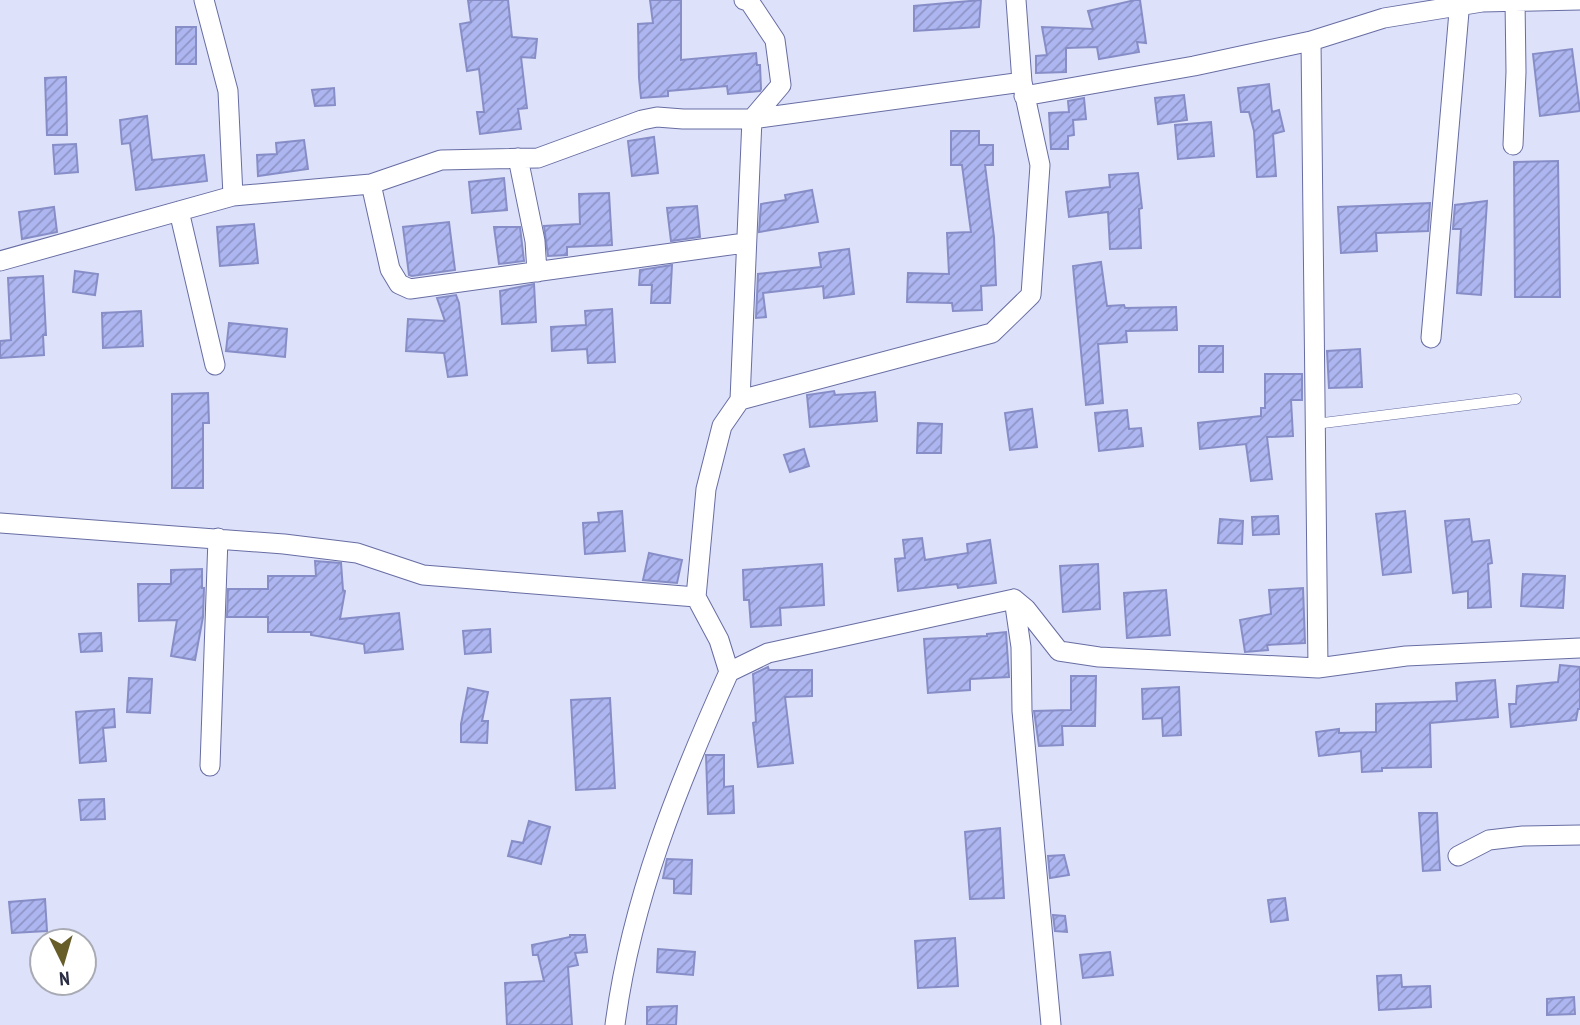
<svg xmlns="http://www.w3.org/2000/svg" width="1580" height="1025" font-family="'PT Sans Narrow',sans-serif">
<style>
.building{fill:url(#building-hatch);stroke:#878ec7;stroke-width:2}
.lines{fill:none;stroke-linecap:round;stroke-linejoin:round}
.lane-casing{stroke:#676da3;stroke-width:11}
.street-casing{stroke:#676da3;stroke-width:21}
.lane{stroke:#fff;stroke-width:10}
.street{stroke:#fff;stroke-width:19}
</style>
<defs>
<pattern id="building-hatch" width="6" height="6" patternUnits="userSpaceOnUse" patternTransform="scale(1.75)"><rect width="6" height="6" fill="#aeb6f1"/><path d="M-1 1l2-2M0 6l6-6M5 7l2-2" fill="none" stroke="#8e94c5"/></pattern>
</defs>
<rect width="100%" height="100%" fill="#dde1f9"/>
<path class="building" d="M468,0H508L512,37L537,39L535,58L521,57L527,108L518,109L521,129L480,134L477,112H484L479,69L467,71L460,24L471,22Z
M650,0H681V60L756,53L757,65H760L761,89L760,91L728,94L727,86L668,91V96L641,98L639,78L638,24L653,23Z
M981,0L979,27L914,31V6Z
M1135,0H1140L1146,43L1137,42L1139,52L1099,59L1097,47L1066,48V72L1036,73V56L1047,55L1042,27L1093,29L1088,11Z
M176,27H196V64H176Z
M1572,49L1580,111L1540,116L1533,54Z
M66,77L67,135H47L45,78Z
M1269,84L1272,112L1279,110L1284,131L1273,134L1276,176L1257,177L1254,131L1249,112H1241L1238,88Z
M334,88L335,105L315,106L312,90Z
M1184,95L1187,120L1158,124L1155,98Z
M1084,98L1086,119L1073,120L1074,135L1068,136V149H1051L1049,113L1069,112L1068,101Z
M147,116L152,160L204,155L207,181L136,190L130,143L122,144L120,120Z
M1211,122L1214,156L1178,159L1175,125Z
M951,131H979V145H993V165H985L994,237L996,285L981,286L982,310L953,311L952,303L907,302L908,273L949,274L947,233L971,232L962,165H951Z
M654,137L658,173L632,176L628,141Z
M304,140L308,169L258,176L257,155L277,154L276,143Z
M76,144L78,172L55,174L53,145Z
M1558,161L1560,297H1515L1514,162Z
M1138,173L1142,208L1139,209L1141,248L1110,249L1108,212L1069,217L1066,192L1110,187L1109,175Z
M504,178L507,210L472,213L469,182Z
M812,190L818,222L759,232L761,204L786,200L785,195Z
M609,193L612,245L567,247V255L548,256L544,226L580,224L579,194Z
M1487,201L1481,295L1457,293L1461,229H1453L1455,205Z
M1430,203L1428,231L1376,233L1377,251L1341,253L1338,207Z
M697,206L700,237L671,241L667,208Z
M54,207L57,232L22,239L19,212Z
M449,222L455,270L412,276L409,275L403,227Z
M254,224L258,263L220,266L217,227Z
M494,227H520L524,261L499,264Z
M849,249L854,294L824,298L823,286L763,293L766,317L756,318L758,274L821,267L819,253Z
M1101,262L1107,306L1124,305L1125,308L1176,307L1177,330L1126,331L1127,342L1098,344L1103,403L1086,405L1073,266Z
M672,265L670,303H651L652,285H639L640,270Z
M75,271L98,274L95,295L73,292Z
M43,276L46,335H43L44,355L0,358V341L11,340L8,278Z
M534,284L536,322L502,324L500,291Z
M456,295L459,303L467,375L448,377L444,353L406,351L408,319L445,321L437,298Z
M612,309L615,362L588,363L587,349L552,351L551,327L586,325L585,311Z
M141,311L143,346L103,348L102,313Z
M229,323L287,329L285,357L226,351Z
M1199,346H1223V372H1199Z
M1360,349L1362,387L1329,388L1327,351Z
M1265,374H1302V400H1291L1293,436L1267,437L1272,479L1251,481L1246,444L1200,449L1198,423L1261,416V408H1265Z
M834,391L835,395L875,392L877,421L810,427L807,395Z
M208,393L209,423H203V488H172V394Z
M1032,409L1037,447L1010,450L1005,413Z
M1127,410L1129,429L1141,428L1143,446L1099,451L1095,413Z
M918,423L942,424L941,453H917Z
M804,449L809,466L790,472L784,455Z
M622,511L625,551L585,554L583,523L599,522L598,513Z
M1405,511L1411,572L1383,575L1376,514Z
M1278,516L1279,534L1253,535L1252,517Z
M1220,519L1243,521L1242,544L1218,543Z
M1469,519L1472,542L1489,540L1492,563L1488,564L1491,607L1468,608V591L1453,593L1445,521Z
M922,538L925,560L968,553L967,544L990,540L996,583L958,588L957,584L898,591L895,559L905,558L903,540Z
M649,553L682,560L677,583L643,580Z
M315,561L341,563L343,590L345,591L340,619L399,613L403,649L365,653L364,644L311,635V632H268V617H227L228,589H268V576H316Z
M822,564L824,605L780,608L781,625L751,627L749,600H744L743,570Z
M1098,564L1100,609L1063,612L1060,566Z
M202,569V588H204L203,617L195,660L171,656L177,620L139,621L138,584H171V570Z
M1523,574L1565,576L1563,608L1521,606Z
M1303,588L1305,643L1267,645L1268,650L1245,652L1240,620L1271,614L1269,590Z
M1166,590L1170,635L1127,638L1124,593Z
M490,629L491,652L465,654L463,631Z
M1006,632L1009,677L970,679V690L928,693L924,639L987,636V634Z
M101,633L102,651L81,652L79,634Z
M1560,665L1580,667V709H1578L1576,720L1511,727L1509,704H1516L1517,686L1558,682Z
M768,667L769,670H812V696L785,697L793,763L758,767L753,723L756,722L753,674Z
M1071,676H1096L1095,726H1062L1063,745L1039,746L1034,711L1071,710Z
M129,678L152,679L150,713L127,712Z
M1495,680L1498,717L1430,723L1431,767L1382,768V771L1362,772L1361,751L1319,756L1316,732L1339,729V733L1376,732V704L1457,701L1456,683Z
M1179,687L1181,735L1163,736L1162,718L1143,719L1142,689Z
M468,688L488,692L482,721H488L487,743L461,742V724Z
M610,698L615,788L576,790L571,700Z
M114,709L115,727L103,728L106,761L80,763L76,712Z
M706,755H724V787L733,786L734,813L708,814Z
M104,799L105,819L81,820L79,800Z
M1419,813H1437L1440,870L1423,871Z
M529,821L550,827L541,864L508,856L512,841L523,843Z
M1000,828L1004,898L970,899L965,832Z
M1064,855L1069,875L1050,878L1048,856Z
M667,859L692,860L691,894L674,893V879L663,878Z
M1285,898L1288,920L1271,922L1268,900Z
M45,899L47,931L12,933L9,902Z
M1053,915L1065,916L1067,932L1055,931Z
M570,935H585L587,952L575,953L578,965L568,967L572,1025H507L505,983L544,981L538,955H533L532,945L570,937Z
M955,938L958,986L918,988L915,941Z
M658,949L695,952L693,975L657,972Z
M1110,952L1113,975L1083,978L1080,955Z
M1401,975L1402,987L1430,986L1431,1007L1379,1010L1377,976Z
M1574,997L1575,1014L1547,1015V999Z
M677,1006L676,1025H647V1007Z"/>
<g class="lines">
<g class="lane-casing">
<path id="lane" d="M1315,424L1516,399"/>
</g>
<g class="street-casing">
<path id="street" d="M204,0L228,91L233,196
M744,0L749,1L775,40L781,85L752,119
M1311,41L1318,668
M1024,96L1194,66L1311,41L1384,18L1482,2L1580,0
M752,119L1022,82
M1513,145L1516,72L1515,0
M518,158L535,241L537,272
M371,184L390,269L399,284L410,289L745,243
M179,211L215,365
M0,261L233,196L371,184L441,160L538,158L642,120L657,117L683,119H752L740,400
M1431,338L1460,0
M0,523L284,544L357,553L423,575L696,597
M1014,599L1021,647L1022,711L1051,1025
M729,672L768,653L1014,599L1026,609L1059,651L1099,657L1318,668L1406,656L1580,648
M210,766L218,538
M1458,856L1489,840L1523,836L1580,835
M615,1025C631,901 678,785 729,672L719,640L696,597L706,489L722,426L740,400L992,333L1031,295L1040,165L1022,82L1016,0"/>
</g>
<use href="#lane" class="lane"/>
<use href="#street" class="street"/>
</g>
<g transform="translate(63 962) rotate(175)"><circle r="33" fill="#ffffff" stroke="#a9abb4" stroke-width="2"/>
<path d="M0-5L12 26L0 18L-12 26Z" fill="#665d29"/>
<text y="-10" font-size="19" font-weight="bold" text-anchor="middle" fill="#292c43">N</text>
</g>
</svg>
